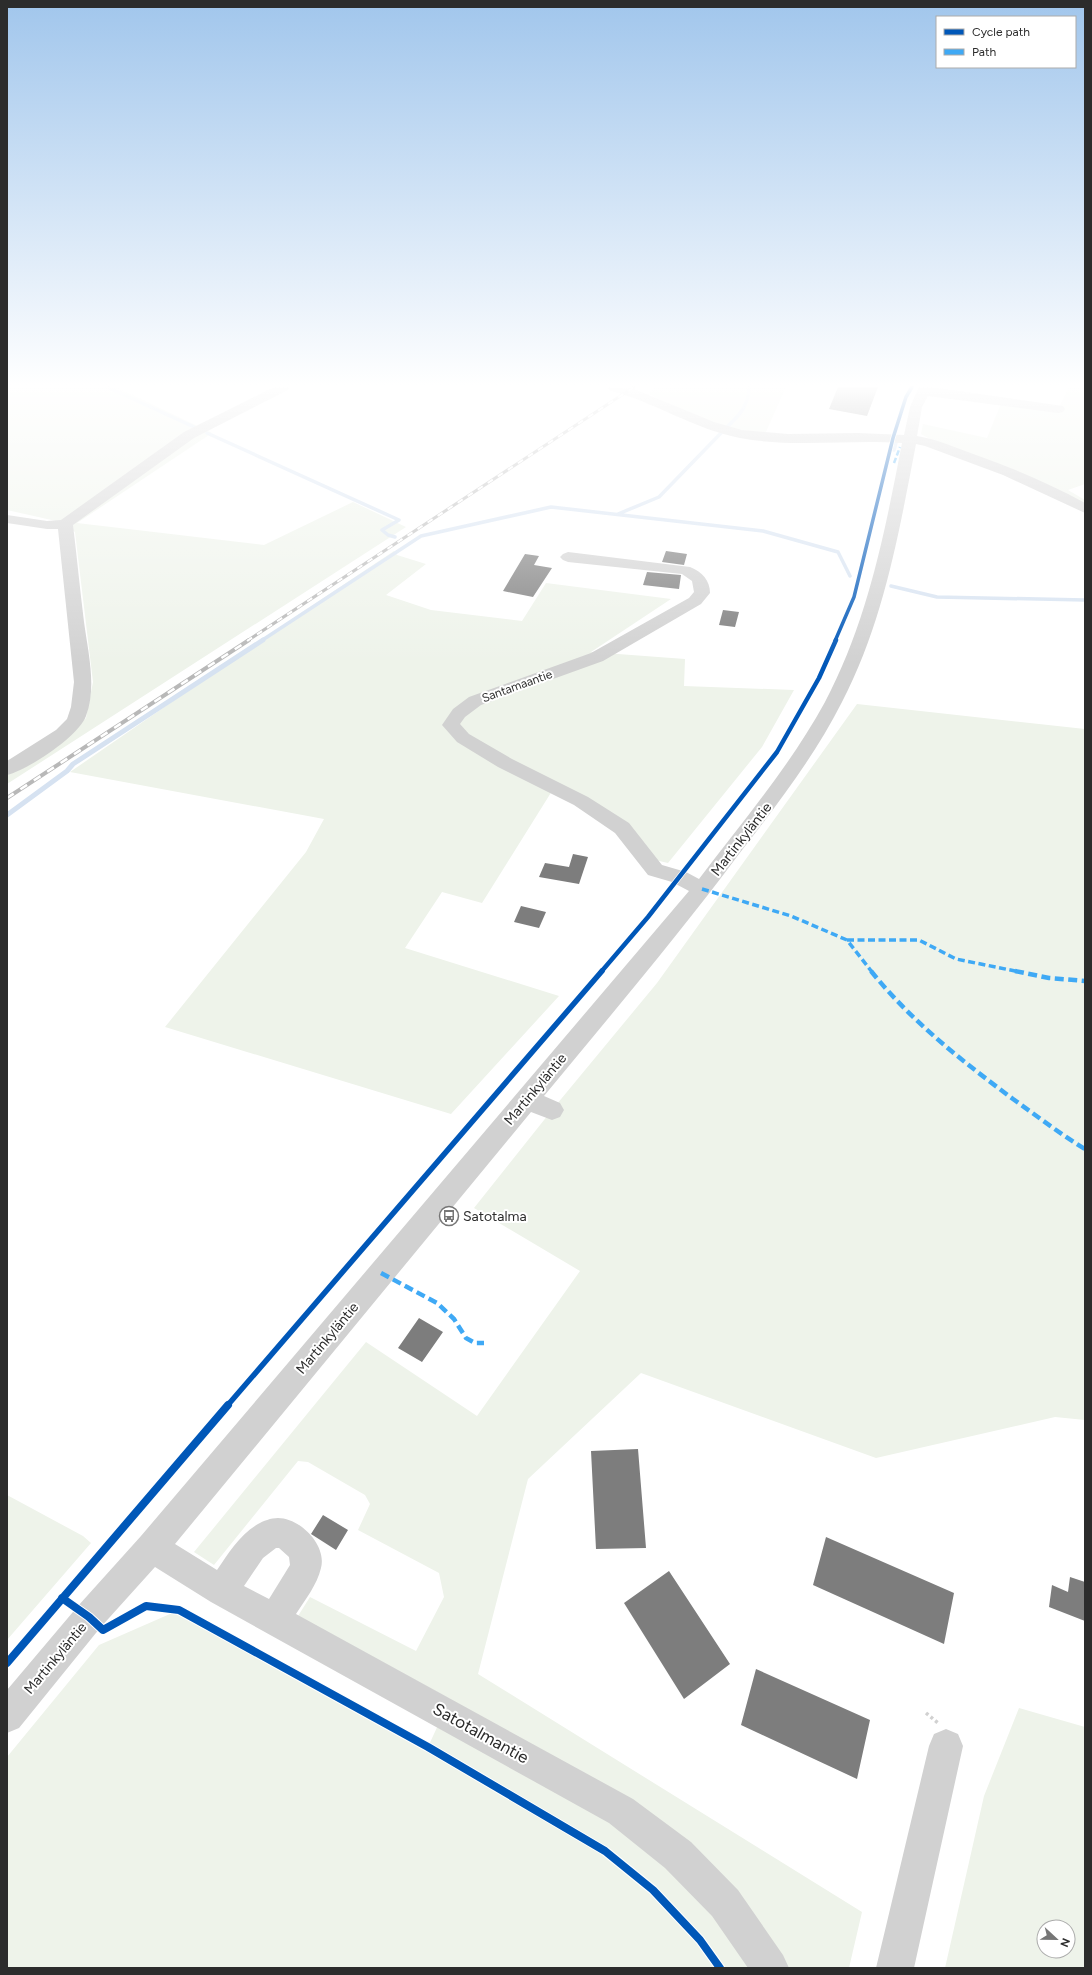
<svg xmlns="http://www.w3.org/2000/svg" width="1092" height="1975" font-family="Figtree,sans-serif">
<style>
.green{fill:#eef3ea;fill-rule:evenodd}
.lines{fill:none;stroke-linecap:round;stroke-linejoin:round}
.stream-far1{stroke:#d6e2f1;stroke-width:3.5}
.stream{stroke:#d6e2f1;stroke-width:5}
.building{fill:#7d7d7d}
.path{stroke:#d1d1d1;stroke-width:3.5;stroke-dasharray:3 3;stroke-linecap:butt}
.minor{fill:#d1d1d1;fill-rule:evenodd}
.rail-far1-casing{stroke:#b8b8b8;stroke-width:3}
.rail-casing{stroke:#b8b8b8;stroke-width:4}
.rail-far1{stroke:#fff;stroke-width:2;stroke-dasharray:6;stroke-linecap:butt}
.rail{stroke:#fff;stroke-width:2.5;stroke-dasharray:8;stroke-linecap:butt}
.quiet-far2{stroke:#3fa9f5;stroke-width:2.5;stroke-dasharray:5.5 2.5;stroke-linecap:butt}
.quiet-far1{stroke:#3fa9f5;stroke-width:3.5;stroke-dasharray:7 3.5;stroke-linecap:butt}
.quiet{stroke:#3fa9f5;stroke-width:4.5;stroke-dasharray:9 4.5;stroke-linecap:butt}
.cycleway-far3-casing{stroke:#fff;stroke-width:5}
.cycleway-far2-casing{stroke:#fff;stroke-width:6}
.cycleway-far1-casing{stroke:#fff;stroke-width:8}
.cycleway-casing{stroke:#fff;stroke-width:10}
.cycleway-far3{stroke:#0057b8;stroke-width:3.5}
.cycleway-far2{stroke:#0057b8;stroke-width:4.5}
.cycleway-far1{stroke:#0057b8;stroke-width:5.5}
.cycleway{stroke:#0057b8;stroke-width:8}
.labels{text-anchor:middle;stroke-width:4;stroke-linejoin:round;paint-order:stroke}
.far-street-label{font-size:12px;fill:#2c2c2c;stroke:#fff}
.street-label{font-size:14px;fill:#2c2c2c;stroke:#fff}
.poi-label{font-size:14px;fill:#2c2c2c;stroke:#fff;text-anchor:start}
.near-street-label{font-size:17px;fill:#2c2c2c;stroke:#fff}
</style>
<rect width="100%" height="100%" fill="#fff"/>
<path class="green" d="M7,387H116L212,433L77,523L264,545L353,502L406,527L7,784V774L56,745L86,718L93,682L75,532L56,521L7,510Z
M655,387H786L765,434L709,424L649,394Z
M1069,387H1085V484L1068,490L1085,500V505L1053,487L928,438L921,434L923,424L987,438L1002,401L1058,409Z
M394,551L397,555L426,564L386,595L431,610L522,621L546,583L671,599L591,652L685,659L684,686L794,690L762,747L668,863L655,860L557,783L482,903L442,892L405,948L559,996L451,1114L165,1027L306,852L324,819L70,772L298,615Z
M857,704L1085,729V1420L1055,1417L876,1458L641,1373L528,1479L478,1674L862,1912L849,1968H789L677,1873L728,1934L752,1968H7V1757L99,1645L179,1610L428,1747L450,1699L298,1616L310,1597L416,1651L444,1597L439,1573L358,1530L370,1504L365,1495L308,1462L298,1461L214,1565L194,1552L366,1342L477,1416L580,1271L474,1208L552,1110L657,983Z
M7,1495L83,1536L91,1543L7,1640Z
M1019,1708L1085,1727V1968H945L984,1796ZM1044,1927H1068V1951H1044Z"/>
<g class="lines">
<path class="stream-far1" d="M107,387L194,427
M728,426C740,415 749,404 749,387
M207,433L399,520L382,530L388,535L395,537
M894,450L896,443
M618,514L659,497L722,432
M891,586L937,597L1085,600
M261,641L421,536L551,507L763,531L838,552L850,576"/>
<path class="stream" d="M7,815L67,771L73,764L263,640"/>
</g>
<path class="building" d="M838,387H878L867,416L829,409Z
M666,551L687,554L684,565L662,562Z
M525,554L539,556L534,565L552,568L533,597L503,591Z
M647,572L681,575L679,589L643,585Z
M723,610L739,612L735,627L719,625Z
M573,854L588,857L579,884L539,877L545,863L569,867Z
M521,906L546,912L539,928L514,922Z
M419,1318L443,1332L422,1362L398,1348Z
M638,1449L646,1548L596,1549L591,1451Z
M323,1515L348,1530L336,1550L311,1534Z
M826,1537L954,1593L944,1644L813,1585Z
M669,1571L730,1664L684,1699L624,1603Z
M1070,1577L1085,1582V1621L1049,1607L1052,1585L1068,1592Z
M756,1669L870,1720L857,1779L741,1725Z"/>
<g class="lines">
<path class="path" d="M926,1713L938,1723"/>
<path class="minor" d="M274,387H290L288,390L194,438L73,525C77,558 80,590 84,622C88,652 97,687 86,716C79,736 28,770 7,775V761L56,730L67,719L71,707L74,682L58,529H47L7,523V515L47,521L61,520L184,432Z
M607,387L634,389L714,422L742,430L788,434L858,433L904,435L910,407L919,387H931L1063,406L1065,409L1063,412L1058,413L928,396L922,407L917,436C937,439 956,448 976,455C1013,468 1050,484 1085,503V513L1003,475L925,446L916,444C899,532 884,621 842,702C814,757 777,805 739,854C677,937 610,1016 544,1096L560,1103L564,1110L560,1117L552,1120L531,1112L175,1544L217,1570C228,1554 240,1534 258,1524C263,1521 271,1518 278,1518C300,1518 327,1545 321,1568C317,1585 305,1600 296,1614L633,1799L691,1842L738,1890L783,1955L789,1968H748L712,1916L665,1868L609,1823L211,1602L155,1567L100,1628L19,1728L7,1733V1690L78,1606L141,1536L689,891L672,882L648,875L615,833L574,805L498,767L457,742L442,725L453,709L469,697L591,653L689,598L694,592L692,581L682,574L568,562L563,560L560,557L563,554L568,552L690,567C702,572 710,580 710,593L701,604L603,661L481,705L465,717L460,724L469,734L512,759L588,797L629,823L662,865L686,872L699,879C743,821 790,766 825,702C868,621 885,531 902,443C849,439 793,448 740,438C694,429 654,402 609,390ZM276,1548H279L289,1557L290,1565L269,1599L244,1586L263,1558Z
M946,1729L958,1734L963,1746L914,1968H876L929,1746L934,1734Z"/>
<g class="rail-far1-casing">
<path id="rail-far1" d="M247,641L634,387"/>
</g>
<g class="rail-casing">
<path id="rail" d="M7,798L249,640"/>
</g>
<use href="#rail-far1" class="rail-far1"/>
<use href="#rail" class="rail"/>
<path class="quiet-far2" d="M894,463L900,447"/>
<path class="quiet-far1" d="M702,889L791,916L847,940L872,972
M847,940H919L956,959L1020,972"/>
<path class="quiet" d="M871,971C911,1021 962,1061 1013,1099C1037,1116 1060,1134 1085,1149
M1015,971L1049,978L1085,981
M381,1273L437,1303L454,1319L466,1338L475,1343H484"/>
<g class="cycleway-far3-casing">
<path id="cycleway-far3" d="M835,641L854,597L893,438L906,397L912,387"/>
</g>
<g class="cycleway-far2-casing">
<path id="cycleway-far2" d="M601,972L648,917L777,752L819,678L836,640"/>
</g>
<g class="cycleway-far1-casing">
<path id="cycleway-far1" d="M227,1406L602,971"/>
</g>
<g class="cycleway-casing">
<path id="cycleway" d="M62,1598L89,1617L103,1630L146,1606L179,1610L428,1747L605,1851L653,1890L700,1940L720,1968
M7,1663L228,1405"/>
</g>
<use href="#cycleway-far3" class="cycleway-far3"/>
<use href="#cycleway-far2" class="cycleway-far2"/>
<use href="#cycleway-far1" class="cycleway-far1"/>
<use href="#cycleway" class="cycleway"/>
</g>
<linearGradient id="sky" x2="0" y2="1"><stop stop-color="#a1c6ec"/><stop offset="0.58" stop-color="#fff"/><stop offset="1" stop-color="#fff" stop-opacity="0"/></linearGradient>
<rect width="1092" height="664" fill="url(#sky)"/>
<defs>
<g id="bus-ring" transform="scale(1)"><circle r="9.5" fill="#fff" stroke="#767676" stroke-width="1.5"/><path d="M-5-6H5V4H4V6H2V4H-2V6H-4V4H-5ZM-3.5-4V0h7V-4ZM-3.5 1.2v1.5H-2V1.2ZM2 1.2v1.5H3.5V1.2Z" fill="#767676"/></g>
</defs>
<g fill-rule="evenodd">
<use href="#bus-ring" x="449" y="1216"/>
</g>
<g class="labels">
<g class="far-street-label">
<text transform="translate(517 686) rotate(-20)" y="4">Santamaantie</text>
</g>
<g class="street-label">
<text transform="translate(741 839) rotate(-52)" y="5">Martinkyläntie</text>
<text transform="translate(535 1089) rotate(-50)" y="5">Martinkyläntie</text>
<text transform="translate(327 1338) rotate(-50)" y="5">Martinkyläntie</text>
<text transform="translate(55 1658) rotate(-50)" y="5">Martinkyläntie</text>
</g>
<g class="poi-label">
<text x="463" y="1221">Satotalma</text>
</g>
<g class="near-street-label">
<text transform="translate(481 1733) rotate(29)" y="6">Satotalmantie</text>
</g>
</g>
<rect width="1092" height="1975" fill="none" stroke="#2c2c2c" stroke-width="16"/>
<rect x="936" y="16" width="140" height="52" fill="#ffffff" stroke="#ababab"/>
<rect x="944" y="29" width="20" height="6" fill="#0057b8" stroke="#ababab"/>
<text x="972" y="36" font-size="12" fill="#2c2c2c">Cycle path</text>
<rect x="944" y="49" width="20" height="6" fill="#3fa9f5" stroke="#ababab"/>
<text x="972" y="56" font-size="12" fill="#2c2c2c">Path</text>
<g transform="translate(1056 1939) rotate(112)"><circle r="19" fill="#ffffff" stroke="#ababab"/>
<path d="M0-3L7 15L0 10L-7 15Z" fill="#767676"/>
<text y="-6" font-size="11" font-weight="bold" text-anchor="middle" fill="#2c2c2c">N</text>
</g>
</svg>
